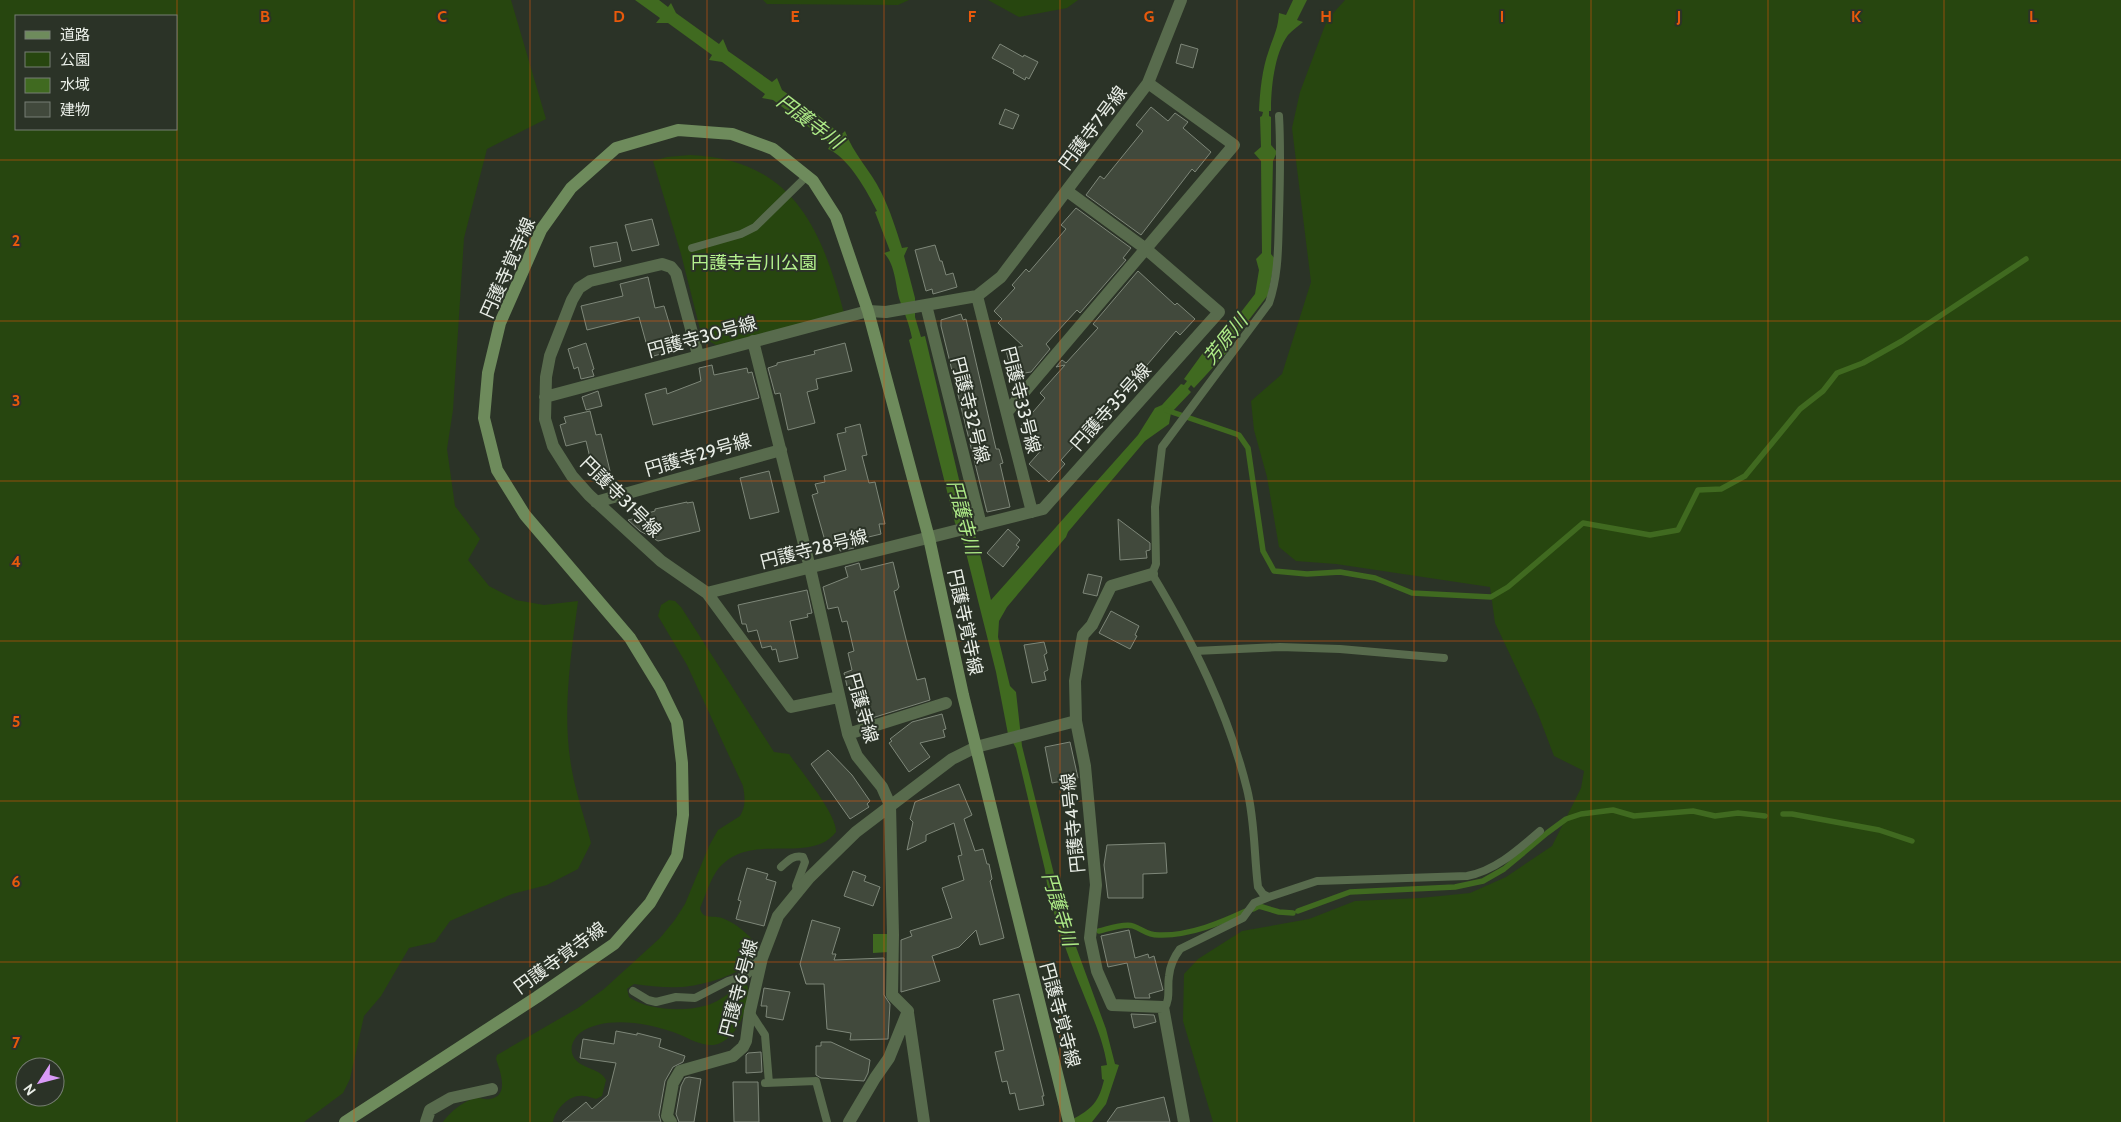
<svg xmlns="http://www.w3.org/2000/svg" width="2121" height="1122" font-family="Cabin,'Noto Sans JP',sans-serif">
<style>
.green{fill:#27460f;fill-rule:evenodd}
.water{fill:#406a20}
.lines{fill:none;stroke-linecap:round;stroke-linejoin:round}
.stream{stroke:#406a20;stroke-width:5.5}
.building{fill:#41493c;stroke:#7e8779}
.lane{stroke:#586b4d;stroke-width:8}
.street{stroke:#586b4d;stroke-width:12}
.secondary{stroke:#6e8b5c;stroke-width:12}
.grid{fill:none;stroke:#e8590c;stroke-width:1;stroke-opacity:0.55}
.labels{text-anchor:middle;stroke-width:4;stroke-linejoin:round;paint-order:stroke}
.street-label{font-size:18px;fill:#e9eee7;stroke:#2b3327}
.park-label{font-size:18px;fill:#b5f28e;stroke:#2b3327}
.water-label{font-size:19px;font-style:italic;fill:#aeeb87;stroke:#2b3327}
.grid-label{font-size:16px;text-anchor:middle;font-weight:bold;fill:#e8590c;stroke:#2b3327;stroke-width:4;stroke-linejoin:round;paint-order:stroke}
</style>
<rect width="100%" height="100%" fill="#2b3327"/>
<path class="green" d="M0,0H511L546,119L487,149L464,238L453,410L447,449L455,506L480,539L468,560L489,586L516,600L544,605L578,601C571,655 562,711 571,765C575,791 585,818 591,843L578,869L547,885L512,894L450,921L435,942L409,948L381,996L364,1016L350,1079L343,1093L304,1122H0ZM16,16H176V129H16ZM25,1067H55V1097H25Z
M763,0H909L898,5L767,4Z
M988,0H1078L1067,8L1019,17Z
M1345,0H2121V1122H1213L1183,1021L1184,974L1198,959L1242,931L1309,919L1355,901L1420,898L1470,893L1506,877L1552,846L1581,788L1584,771L1554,756L1538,714L1495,623L1490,587L1336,564L1296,561L1279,547L1267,477L1254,430L1251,401L1282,374L1311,282L1292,128L1300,92L1327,20Z
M690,155C791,159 821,226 844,313L716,345L702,337L681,254L653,161L667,157Z
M669,600L675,601L681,607L774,752L789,754C800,770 837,814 836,832C809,867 747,828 716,872C709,883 705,897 700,908C702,920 713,915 722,918C736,923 748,934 757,945C760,972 701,986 681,987C665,988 650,986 634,984L627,989L629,997C649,1011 685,1012 708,1005C720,1001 730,992 741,985H747C751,993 746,1009 742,1018C737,1031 725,1046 709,1045C696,1044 685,1036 673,1032C648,1023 604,1015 580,1033C575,1037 570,1045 572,1053C577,1070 599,1066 606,1080L602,1096L596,1099C592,1098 588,1096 584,1096C570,1094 555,1109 553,1122H443C450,1112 465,1099 478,1098C482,1098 486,1100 490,1099C510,1096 500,1071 496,1059L497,1055L578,1008L604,989L660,938L674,921L685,904L709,846L718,830L740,816C746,806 745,797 743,786L687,665L658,616L661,605Z"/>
<path class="water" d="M635,0H659L668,7L671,3L676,13L719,44L723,39L728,51L772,82L777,78L782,90L818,115L841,135L845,131C853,154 871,171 881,192C890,210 896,229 902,248L908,247L904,256L915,298V317L921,337L925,336L961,488L965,492L991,600L1138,435L1155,408L1162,405L1181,384L1184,385L1187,381L1184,379L1213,339L1224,334L1255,294L1259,270L1256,259L1262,253L1261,161L1254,153L1261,147L1260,117L1262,116L1263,112L1259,111C1260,91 1262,69 1269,50C1274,35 1278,29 1279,13L1286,15L1293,0H1307L1297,20L1303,22C1298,26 1292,31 1288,35C1274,54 1271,89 1271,111H1269V116L1271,117V145L1277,152L1273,161L1271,254L1275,259L1268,295L1231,343L1229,350L1194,388L1191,385L1188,389L1191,392L1171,413L1169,424L1145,441L1068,532L1066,537L1007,607L999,621L998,637L1010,686L1016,692L1022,746L1064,914L1106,1029L1115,1064L1119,1065L1106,1104L1092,1122H1068C1089,1110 1098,1106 1104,1080L1102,1079L1101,1066L1107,1065C1103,1038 1091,1014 1081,988C1067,953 1049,907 1045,870L1016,748L1008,734L996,672L962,537L955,523L909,340L912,338C909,324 905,314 900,301C895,285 896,266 884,253L890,251L875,212L877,211C867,191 848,157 828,149L831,144L773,100L762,98L765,94L722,62L709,60L712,55L668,23H656L660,18Z
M873,934H888L889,952L873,953Z"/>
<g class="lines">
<path class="stream" d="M1166,410L1239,435L1248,448L1263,551L1274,571L1307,574L1340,572L1375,578L1412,593L1491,597L1508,587L1583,523L1650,535L1678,530L1698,490L1721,489L1745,476L1800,409L1823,391L1837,373L1863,363L1902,341L2026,259
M1783,814H1792L1879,830L1912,841
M1253,909L1259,906L1279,912L1293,913
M1298,911L1350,892L1455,887L1483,881L1504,869L1547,833L1566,819L1581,814L1613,810L1634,816L1693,811L1715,816L1738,813L1765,816
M1099,931C1108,929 1124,923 1133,926C1144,930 1148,936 1162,935C1191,935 1220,923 1246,911"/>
</g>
<path class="building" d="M1000,44L1023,57L1024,55L1038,62L1029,79L1026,77L1025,80L1013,73L1014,70L992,58Z
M1181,44L1198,49L1193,68L1176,63Z
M1151,107L1168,121L1175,113L1185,120L1188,122L1183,128L1211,152L1195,172L1192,169L1141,235L1086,195L1100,176L1104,179L1143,131L1136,125Z
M1005,109L1019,115L1013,129L999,124Z
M1076,208L1131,248L1123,258L1126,260L1080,313L1077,310L1046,344L1050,349L1031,372L1012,375L1006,350L1023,346L998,323L1002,319L994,311L1015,288L1012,285L1026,269L1029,272L1066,229L1061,225Z
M652,219L659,245L632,251L625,225Z
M617,242L621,261L594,267L590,247Z
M935,245L940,261H942L946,275L953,273L957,287L933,294L932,289L926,291L915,250Z
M1138,271L1175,305L1177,303L1195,319L1180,335L1176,331L1113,405L1116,407L1100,426L1095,422L1061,460L1065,464L1049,482L1029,464L1044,447L1021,426L1045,398L1040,393L1065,365L1056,367L1062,360L1066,363L1098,328L1093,324Z
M648,277L655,308L664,306L675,342L667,345L668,352L650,357L639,317L587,330L581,306L623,296L620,284Z
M961,314L963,320L966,319L996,449H999L1003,463L1000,464L1010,507L987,512L941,326V320Z
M586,343L594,369L592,370L594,376L581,379L578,367L574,369L568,349Z
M845,343L852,371L816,379L818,389L807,392L815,423L788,430L780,393L775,394L768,368L777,365V363L815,354L814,351Z
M712,365L714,375L747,368L748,373L752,372L759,398L653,425L645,394L666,388L667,394L701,381L699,368Z
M598,391L602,406L586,410L582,397Z
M590,411L596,435L601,434L611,475L595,479L586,441L566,446L560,425L566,423L564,417Z
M860,424L867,455L862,456L869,483L875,482L885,524H879L881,534L852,541L854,548L840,551L838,545L827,548L812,495L818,493L815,484L825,482L824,476L846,470L837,434L846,432L845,428Z
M769,471L779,512L750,519L740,478Z
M687,502V503L693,502L700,531L658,541L640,531L628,520L649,515L648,513L655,511V509Z
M1118,519L1150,543V550L1146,551L1147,558L1120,560Z
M1008,529L1020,540L1016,545L1019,547L1003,567L987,553Z
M893,562L899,587L897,590L894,591L906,639L917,680L925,678L930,700L859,722L850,685L847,686L844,673L852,670L848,653L854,651L847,621L842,622L838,607L828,609L823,587L848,577L845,567L859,563L861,570Z
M1088,574L1102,577L1097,596L1083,593Z
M807,590L812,613L807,614L808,617L790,621L798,658L779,662L776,649L772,650L771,646L762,648L757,630L748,632L746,624H742L738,605Z
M1111,611L1139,626L1135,635L1137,636L1130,649L1099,633Z
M1044,642L1047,653L1044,655L1048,670L1044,672L1046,680L1032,683L1024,645Z
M942,714L946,729L943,730L945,737L920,743L930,757L909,772L889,743L892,741L890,739L912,722Z
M1070,742L1078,778L1052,783L1045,747Z
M828,750L852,775L870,801L867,804L869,807L850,819L811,764Z
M959,784L972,815L964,819L975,851L983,849L987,864H989L992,879L990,881L1004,938L980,945L976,930L959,947L932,956L940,981L901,992V940L912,936L910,931L952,918L942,888L964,880L958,856L962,855L954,823L926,835V841L907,850L913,822L910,819L915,802Z
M1165,843L1167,873L1143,874V898H1108L1104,865L1107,845Z
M747,868L768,874L766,879L776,882L764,926L736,919L741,901L738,900Z
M853,871L866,876L864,881L880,887L873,906L844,896Z
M812,920L840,928L832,954H836L834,960L884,958V995L890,1004L888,1039L850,1040L851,1033L827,1029L824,984H806L800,964Z
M1129,930L1135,958L1148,954L1149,958L1154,956L1163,990L1149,994L1150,998H1135L1127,963L1108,967L1101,936Z
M764,988L790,992L783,1020L766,1017L767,1006H761Z
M1019,994L1044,1096H1042L1044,1105L1019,1110L1015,1093L1010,1094L1007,1081L1002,1082L995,1052L1004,1050L993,1000Z
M1131,1014L1154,1015L1156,1022L1134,1028Z
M616,1031L637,1035V1033L661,1039L659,1047L685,1056L683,1062L673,1067L665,1081L659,1115L661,1122H562L586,1102L592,1109L608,1095L616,1063L580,1058L583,1039L614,1044Z
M821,1042H831L870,1060L868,1073L864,1081L821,1078L816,1075V1046H821Z
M761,1052L762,1072L746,1073V1055L748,1053Z
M689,1077L701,1079L694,1122H679L676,1114L681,1086L685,1078Z
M733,1082H758L759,1122H734Z
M1164,1097L1170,1122H1107L1117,1108Z"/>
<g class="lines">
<path class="lane" d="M1279,116C1281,149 1280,182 1279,216C1278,245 1279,274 1269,303L1162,447L1155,507L1156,564L1152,574C1193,642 1228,712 1247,789C1255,821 1254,855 1258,887L1263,894L1269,897L1317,881L1467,876C1495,871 1518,850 1540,831
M692,248L741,234L755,227L807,176
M1195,651L1280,647L1340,649L1444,658
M781,867C788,861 792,855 803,857L805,862L796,886L797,892
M633,991L648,1000L656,1002L676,997L695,998L728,981L747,975L751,971L754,959H762
M1164,1009C1171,999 1167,987 1169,976C1170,966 1174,957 1180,949L1243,918L1254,903L1269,897
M750,1012L765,1035L769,1083
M765,1083L816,1081L827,1122"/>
<path class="street" d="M1148,83L1181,0
M977,296L1032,512
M926,305L981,525
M753,341L810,568L848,734L857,756L882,787L890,805L893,935L892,995L908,1011L889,1058L875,1078L849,1122
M698,355L676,273L671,267L662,264L590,281L579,288L572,300L550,356L546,377L545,419L553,446L572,476L589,495L661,561L707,593L791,707L839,697
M545,397L868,311L886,312L977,296L1001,277L1148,83L1234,145L1007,412
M596,502L781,450
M707,593L1043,509L1219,312L1146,249L1067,191
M1076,721L1075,681L1083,635L1092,625L1111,586L1152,574
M848,734L946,703
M908,1013L924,1122
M426,1122L430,1110L451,1098L492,1089
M671,1122L667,1116L673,1083L680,1071L733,1056L743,1047L746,1041L750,1011L762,958L778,916L809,878L856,832L952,759L976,747L1076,721L1085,766L1096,885L1090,938L1097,971L1112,1005L1163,1007L1184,1122"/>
<path class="secondary" d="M345,1122L537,997L614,944L650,903L677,856L683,815L682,763L677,722L660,687L630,638L525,515L497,470L484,418L488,373L500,323L541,230L571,188L616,148L678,130L732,134L773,149L813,181L836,217L868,311L929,538L963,695L1069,1122"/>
</g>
<path class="grid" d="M177,0V1122M354,0V1122M530,0V1122M707,0V1122M884,0V1122M1060,0V1122M1237,0V1122M1414,0V1122M1591,0V1122M1768,0V1122M1944,0V1122M0,160H2121M0,321H2121M0,481H2121M0,641H2121M0,801H2121M0,962H2121"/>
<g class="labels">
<g class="street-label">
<text transform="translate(1093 128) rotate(-53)" y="6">円護寺7号線</text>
<text transform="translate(508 268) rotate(-66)" y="6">円護寺覚寺線</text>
<text transform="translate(702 337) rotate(-15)" y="6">円護寺30号線</text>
<text transform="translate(1021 400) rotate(76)" y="6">円護寺33号線</text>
<text transform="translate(1111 407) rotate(-48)" y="6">円護寺35号線</text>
<text transform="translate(970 410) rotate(76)" y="6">円護寺32号線</text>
<text transform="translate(698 455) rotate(-16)" y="6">円護寺29号線</text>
<text transform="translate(621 497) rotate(45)" y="6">円護寺31号線</text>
<text transform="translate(814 549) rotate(-14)" y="6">円護寺28号線</text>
<text transform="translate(965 622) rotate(78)" y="6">円護寺覚寺線</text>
<text transform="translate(862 708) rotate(74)" y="6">円護寺線</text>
<text transform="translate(1073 823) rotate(-96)" y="6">円護寺4号線</text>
<text transform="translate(560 958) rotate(-36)" y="6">円護寺覚寺線</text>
<text transform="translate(739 988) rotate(-75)" y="6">円護寺6号線</text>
<text transform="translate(1060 1015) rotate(75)" y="6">円護寺覚寺線</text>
</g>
<g class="park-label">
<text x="754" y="269">円護寺吉川公園</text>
</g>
<g class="water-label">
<text transform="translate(810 121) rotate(37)" y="7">円護寺川</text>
<text transform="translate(1225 339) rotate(-51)" y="7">芳原川</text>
<text transform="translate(964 517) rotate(75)" y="7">円護寺川</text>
<text transform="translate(1060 909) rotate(73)" y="7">円護寺川</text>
</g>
</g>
<g class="grid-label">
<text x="265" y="22">B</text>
<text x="442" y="22">C</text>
<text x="619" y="22">D</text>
<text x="795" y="22">E</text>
<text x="972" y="22">F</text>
<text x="1149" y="22">G</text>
<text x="1326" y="22">H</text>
<text x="1502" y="22">I</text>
<text x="1679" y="22">J</text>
<text x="1856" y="22">K</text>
<text x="2033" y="22">L</text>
<text x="16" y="246">2</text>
<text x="16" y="406">3</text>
<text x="16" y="567">4</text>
<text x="16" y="727">5</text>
<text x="16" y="887">6</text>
<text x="16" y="1048">7</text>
</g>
<rect x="15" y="15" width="162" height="115" fill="#2b3327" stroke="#777e74"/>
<rect x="25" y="31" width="25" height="8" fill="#6e8b5c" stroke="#777e74"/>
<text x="60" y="40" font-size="15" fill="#e9eee7">道路</text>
<rect x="25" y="52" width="25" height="15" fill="#27460f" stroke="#777e74"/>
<text x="60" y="65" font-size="15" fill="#e9eee7">公園</text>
<rect x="25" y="78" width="25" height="15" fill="#406a20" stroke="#777e74"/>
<text x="60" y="90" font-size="15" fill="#e9eee7">水域</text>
<rect x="25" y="102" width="25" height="15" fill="#41493c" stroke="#777e74"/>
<text x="60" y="115" font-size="15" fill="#e9eee7">建物</text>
<g transform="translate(40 1082) rotate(234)"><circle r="24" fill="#2b3327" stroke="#777e74"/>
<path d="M0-4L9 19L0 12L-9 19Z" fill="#d99af7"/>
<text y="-8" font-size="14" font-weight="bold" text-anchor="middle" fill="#e9eee7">N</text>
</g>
</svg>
